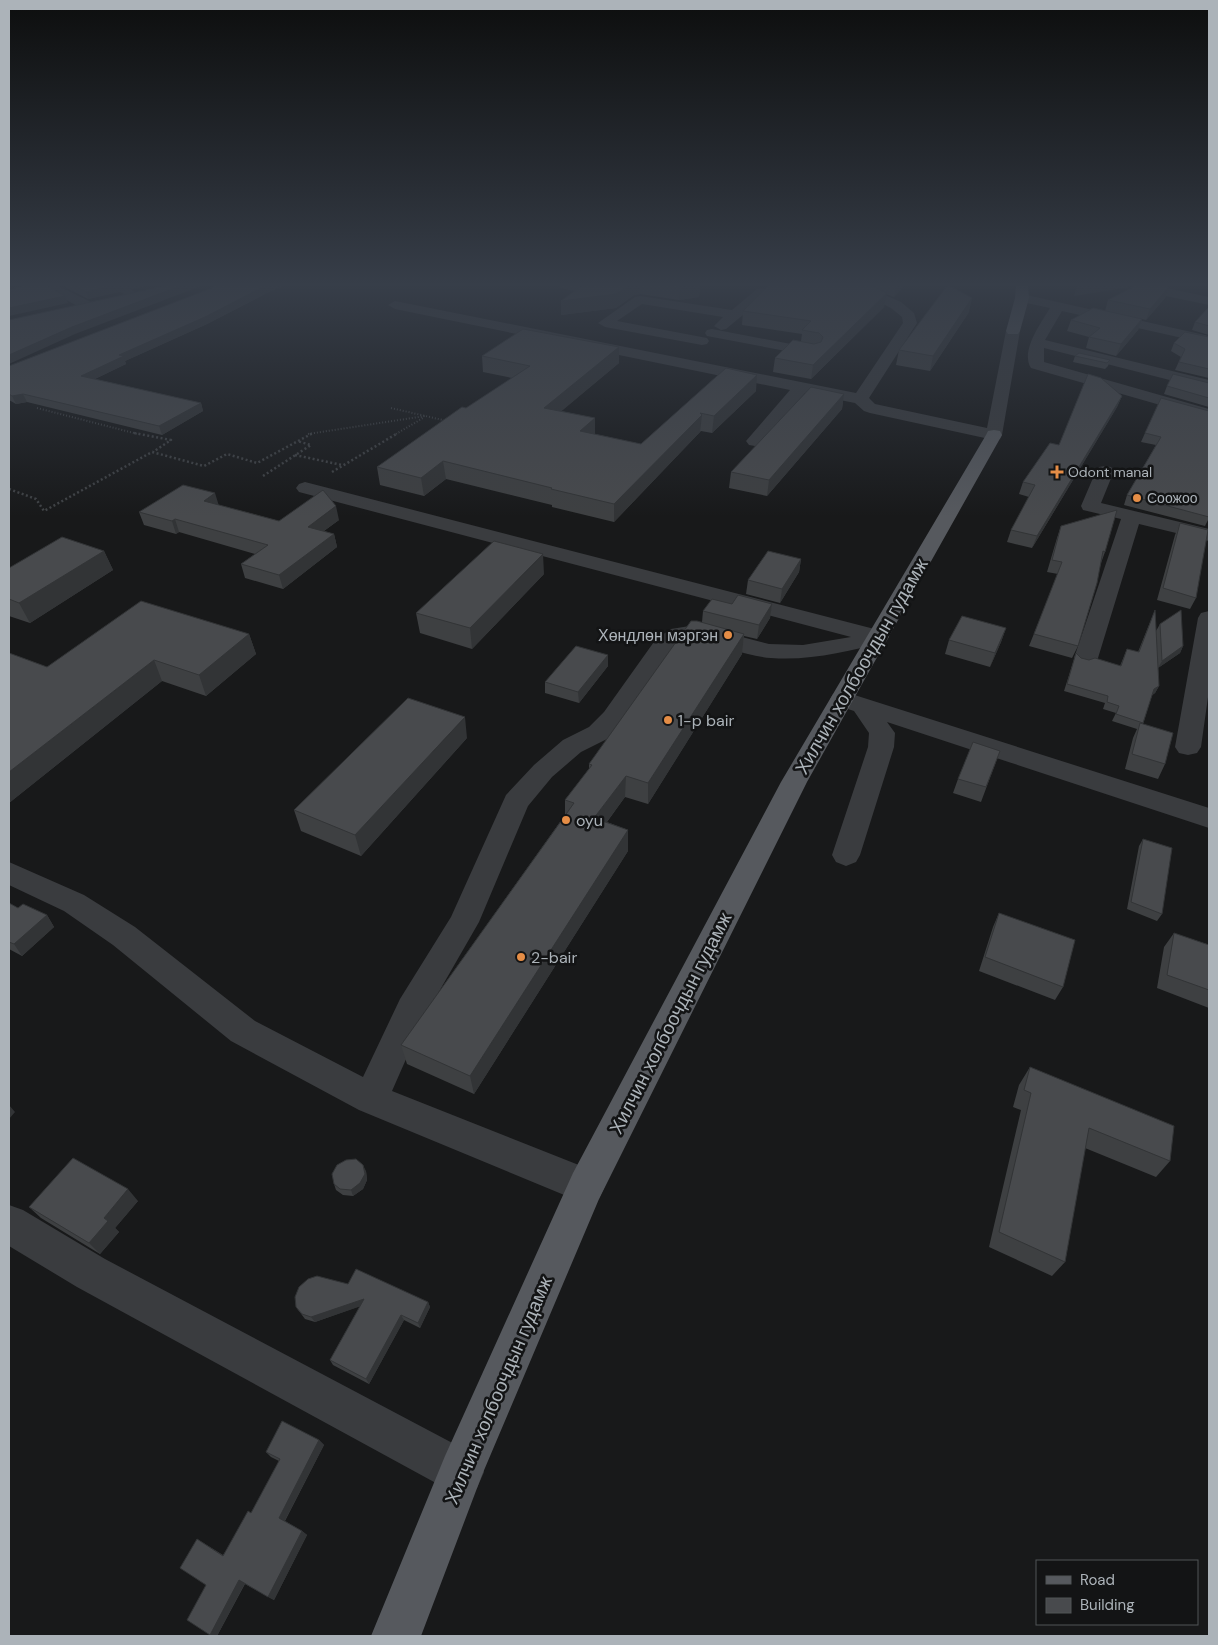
<svg xmlns="http://www.w3.org/2000/svg" width="1218" height="1645" font-family="'DM Sans',sans-serif">
<style>
.lines{fill:none;stroke-linecap:round;stroke-linejoin:round}
.path-far1{stroke:#404346;stroke-width:2;stroke-dasharray:1 2;stroke-linecap:butt}
.path{stroke:#404346;stroke-width:2.5;stroke-dasharray:2 2.5;stroke-linecap:butt}
.minor{fill:#3a3c3f;fill-rule:evenodd}
.major{fill:#56595e;fill-rule:evenodd}
.wall{fill:#3e4042}
.shaded-wall{fill:#323436}
.building{fill:#484a4d;stroke:#323436}
.poi-dot{fill:#e58d46;stroke:#131415;stroke-width:2}
.labels{text-anchor:middle;stroke-width:5;stroke-linejoin:round;paint-order:stroke}
.far-poi-label{font-size:14px;fill:#acb3b9;stroke:#131415;text-anchor:start}
.poi-label{font-size:16px;fill:#acb3b9;stroke:#131415;text-anchor:start}
.near-street-label{font-size:19px;fill:#acb3b9;stroke:#131415}
</style>
<rect width="100%" height="100%" fill="#18191a"/>
<g class="lines">
<path class="path-far1" d="M37,408L138,434
M391,408L447,421
M308,434L425,416
M396,434L423,418"/>
<path class="path" d="M134,433L171,440L153,452
M295,455L342,465
M332,472L398,433
M263,476L311,445L297,441
M9,489L36,499L44,511L152,452L204,466L227,454L257,463L313,433"/>
<path class="minor" d="M41,286H58L91,302L93,305L91,308H81Z
M111,286H127L139,295L132,299Z
M847,286H864L901,302L914,313L917,323L869,398L875,404L987,428L1006,331L1008,328H1018L1020,331L1002,435L1000,439L994,440L870,413L864,411L855,403L805,393L761,445L755,446L749,445L746,441L790,390L395,309L388,305L395,301L856,393L903,323L902,317L891,308Z
M1131,286H1157L1209,297V305L1137,290Z
M762,288L767,289L769,292L767,295L726,329L721,330L714,326L723,317L642,304L617,321L707,338L709,341L707,344L702,345L605,327L598,323L635,297L640,296L732,310L757,289Z
M1022,294L1209,336V344L1062,311L1045,340L1209,380V390L1044,348V362L1209,409V419L1031,368C1020,351 1041,323 1050,308L1017,301L1015,298L1017,295Z
M712,329L812,348L817,349L819,352L817,355L812,356L707,336L705,333L707,330Z
M1105,466L1111,467L1114,471L1101,503L1209,529V541L1139,524L1098,658L1094,663L1086,665L1078,663L1074,658L1121,519L1083,510L1081,506L1096,471L1099,467Z
M305,482L886,632L889,637L886,642C848,651 811,661 771,658C747,656 719,645 696,639L685,640L672,649L622,724L607,739L581,752L552,777L528,806L479,922L425,1016L392,1091L599,1173L605,1186L599,1199L586,1204L359,1110L231,1041L113,945L64,911L9,885V862L84,895L135,927L255,1021L363,1077L400,999L451,917L506,795L534,765L563,740L589,727L604,712L656,639L671,629L696,625L769,644L803,645L851,637L299,492L296,488L299,484Z
M1209,611V690L1201,747L1197,753L1188,755L1179,753L1175,747L1198,618L1201,613Z
M842,691L1209,808V828L887,722L895,733L894,747L860,855L856,862L846,866L836,862L832,855L868,747L869,733L854,711L833,704L830,699L833,694Z
M9,1205L23,1210L105,1259L477,1456L484,1472L477,1488L461,1495L445,1488L77,1287L9,1246Z"/>
<path class="major" d="M1016,286H1028L1029,298L1020,331L1018,334H1008L1006,331L1015,298Z
M994,430L1000,431L1002,435L807,782L599,1199L482,1475L421,1636H371L445,1456L573,1173L781,782L986,435L988,431Z"/>
</g>
<path class="wall" d="M63,286H145L88,299Z
M560,286H700L699,297L679,300L640,294L634,295L616,308L561,315L575,291L560,288Z
M768,286H904L894,297L886,294L884,307L811,379L773,372L775,358L801,341L802,334L742,325L743,311Z
M1169,287L1165,298L1146,320L1142,319L1138,330L1116,356L1086,348L1089,337L1067,331L1071,320L1105,311L1108,300Z
M265,294L207,324L125,361L126,364L95,379L201,403L203,411L162,435L27,402L16,404L9,400V366Z
M1209,307V335L1192,330L1195,322Z
M969,312L930,371L896,365L899,350Z
M1209,337V378L1175,370L1181,357L1171,351L1174,343Z
M482,356L619,363L561,411L595,418V434L641,444L726,368L756,391L712,433L701,431L700,432L614,522L552,507V505L446,479L424,496L380,485L377,467L512,378L483,372Z
M1075,356L1110,360L1108,366L1105,369L1073,362Z
M1209,383V407L1164,394L1167,386Z
M844,394L842,409L767,496L729,488L731,472Z
M1122,396L1117,407L1032,548L1007,542L1011,530L1029,497L1019,494L1023,482L1059,445Z
M1209,411V518L1205,526L1124,505L1127,495L1156,445L1141,442L1145,433Z
M219,505L279,521L339,520L324,531L334,534L337,547L283,589L245,578L241,564L255,554L179,532L176,534L144,525L139,512Z
M1180,523L1196,598L1190,609L1157,600L1175,535Z
M1061,526L1105,552L1101,563L1078,646L1072,658L1029,646L1058,574L1047,572L1057,538Z
M104,551L113,570L30,623L9,616V568Z
M801,559L799,572L780,603L746,594L748,580Z
M544,574L472,649L420,633L416,613Z
M732,604H772L770,618L757,639L744,636L742,654L648,804L625,797L607,822L628,830V851L474,1094L407,1064L401,1045L565,815V800L589,769V764L702,622L703,611Z
M1155,610L1159,686L1155,693L1152,695L1143,724L1165,764L1158,779L1125,769L1133,738L1137,729L1112,721L1116,713L1103,709L1105,703L1064,691L1076,653L1081,658L1120,666L1127,649L1138,652Z
M1160,624L1183,646L1180,653L1158,668L1156,631Z
M1006,628L1001,642L990,667L945,654L949,640Z
M249,634L256,654L206,696L162,681L9,803V653L47,667Z
M608,655V666L579,703L545,693V682Z
M467,738L361,856L301,831L294,810Z
M1000,751L981,802L953,793L958,779Z
M1143,839L1162,914L1157,921L1127,909L1139,846Z
M9,903L18,908L47,915L54,927L22,956L9,949Z
M999,913L1063,987L1055,1000L979,971L993,927Z
M1174,933L1209,945V1008L1157,988L1164,947Z
M1030,1067L1170,1161L1156,1177L1085,1148L1065,1262L1052,1276L989,1247L1021,1110L1013,1107L1019,1085Z
M366,1171L367,1180L363,1189L353,1196L343,1195L336,1190L334,1184Z
M138,1201L115,1228L119,1232L100,1254L41,1218L29,1207Z
M348,1284L428,1302L430,1307L420,1328L404,1320L369,1384L333,1365L330,1360L360,1306L315,1322L305,1319L296,1307Z
M319,1440L324,1445L285,1521L302,1531L307,1535L274,1600L245,1584L217,1636L210,1635L206,1585L197,1539L223,1555L251,1513L279,1461L271,1457L266,1452Z"/>
<path class="shaded-wall" d="M110,286H145L88,299L86,292Z
M180,286H201L75,334L9,364V355L72,327Z
M265,286H283L265,294L207,324L125,361L126,364L84,384L81,376L119,355Z
M628,286H640V294L634,295L616,308L561,315V301Z
M680,286H700L699,297L679,300Z
M896,286H904L894,297Z
M1077,286H1130V287L1074,296Z
M1169,287L1165,298L1146,320L1150,309Z
M887,293L884,307L811,379L813,365Z
M65,296L68,303L9,316V308Z
M972,298L969,312L930,371L933,356Z
M1142,319L1138,330L1116,356L1121,344Z
M619,347V363L545,425L544,408Z
M757,375L756,391L712,433L714,416Z
M23,394L27,402L16,404L12,396Z
M844,394L842,409L767,496L769,480Z
M1122,396L1117,407L1032,548L1037,536Z
M201,403L203,411L162,435L159,426Z
M702,415L700,432L614,522V504Z
M595,418V435L580,431Z
M443,461L446,479L424,496L421,478Z
M215,493L219,506L204,501Z
M336,506L339,520L311,540L308,527Z
M175,519L179,532L176,534L172,521Z
M334,534L337,547L283,589L279,575Z
M104,551L113,570L30,623L19,603Z
M543,554L544,574L472,649L470,628Z
M801,559L799,572L780,603L782,589Z
M772,604L770,618L757,639L759,625Z
M1006,628L1001,642L990,667L995,653Z
M249,634L256,654L206,696L199,675Z
M744,634L742,654L648,804V783Z
M1183,646L1180,653L1158,668L1162,661Z
M608,655V666L579,703L578,692Z
M154,660L162,681L9,803V772Z
M1159,686L1155,693L1150,697L1154,689Z
M465,717L467,738L361,856L355,835Z
M626,776L625,797L594,839V818Z
M628,830V851L474,1094L470,1076Z
M47,915L54,927L22,956L14,944Z
M9,1105L15,1112L9,1119Z
M363,1165L366,1171L367,1180L363,1189L353,1196L351,1190Z
M128,1189L138,1201L115,1228L119,1232L100,1254L89,1243L104,1218Z
M364,1299L367,1304L315,1322L311,1317Z
M428,1302L430,1307L420,1328L418,1323Z
M401,1315L404,1320L369,1384L366,1379Z
M319,1440L324,1445L284,1522L279,1518Z
M302,1531L307,1535L274,1600L268,1597Z
M239,1580L245,1583L217,1636L210,1635Z"/>
<path class="building" d="M23,286H48L65,296L9,308V290Z
M75,286H110L86,292Z
M164,286H180L72,327L9,355V320Z
M214,286H265L205,317L119,355L124,356L81,376L201,403L159,426L23,394L12,396L9,394V366L212,288Z
M581,286H628L616,294L561,301Z
M768,286H872L887,293L813,365L775,358L793,340L814,344L821,342L823,337L819,333L802,330L811,321L743,311Z
M947,286H950L972,298L933,356L899,350Z
M1135,286H1164L1169,287L1150,309L1108,300Z
M1209,307V326L1195,322Z
M1093,308L1142,319L1121,344L1089,337L1100,328L1071,320Z
M523,329L619,347L544,408L595,418L580,431L641,444L726,368L757,375L714,416L700,413L702,415L614,504L551,489L552,488L443,461L421,478L377,467L462,407L466,408L530,366L482,356Z
M1185,332L1209,337V369L1179,362L1185,349L1174,343Z
M1079,353L1110,360L1107,363L1075,356Z
M1088,374L1101,378L1122,396L1037,536L1011,530L1035,485L1023,482L1050,443L1059,445Z
M1173,374L1209,383V398L1167,386Z
M811,387L844,394L769,480L731,472Z
M1161,398L1209,411V517L1127,495L1161,437L1145,433Z
M183,485L215,493L204,501L279,521L323,490L336,506L308,527L334,534L279,575L241,564L268,545L175,519L172,521L139,512Z
M1117,510L1105,552L1103,551L1097,583L1078,646L1034,634L1062,562L1052,560L1061,526Z
M1180,523L1208,530L1196,598L1163,588Z
M62,537L104,551L19,603L9,599V568Z
M494,541L543,554L470,628L416,613Z
M768,551L801,559L782,589L748,580Z
M738,595L772,604L759,625L703,611L712,599L732,604Z
M141,601L249,634L199,675L154,660L9,772V653L47,667Z
M1155,610L1159,686L1154,689L1143,723L1116,714L1119,706L1107,702L1108,696L1067,684L1076,653L1081,658L1089,660L1095,658L1121,666L1127,649L1139,652Z
M1181,610L1183,646L1162,661L1160,624Z
M962,616L1006,628L995,653L949,640Z
M691,621H697L744,634L648,783L626,776L594,818L628,830L470,1076L401,1045L574,803L565,800L592,765L589,764Z
M576,646L608,655L578,692L545,682Z
M408,698L465,717L355,835L294,810Z
M1140,723L1173,733L1165,764L1132,754Z
M973,742L1000,751L986,787L958,779Z
M1143,839L1172,848L1162,914L1131,902Z
M9,903L18,908L23,904L47,915L14,944L9,942Z
M999,913L1075,940L1063,987L985,957Z
M1174,933L1209,945V990L1167,975Z
M1030,1067L1174,1126L1170,1161L1089,1128L1065,1262L999,1232L1031,1093L1024,1090Z
M73,1158L128,1189L104,1218L108,1221L89,1243L29,1207Z
M356,1159L363,1165L365,1174L360,1183L351,1190L340,1189L334,1184L332,1174L337,1165L346,1160Z
M356,1269L428,1302L418,1323L401,1315L366,1379L330,1360L364,1299L311,1317L302,1314L296,1307L295,1297L299,1287L308,1279L317,1276L348,1284Z
M282,1421L319,1440L279,1518L302,1531L268,1597L239,1580L210,1635L187,1620L206,1585L180,1568L197,1539L223,1556L248,1511L251,1513L280,1459L266,1452Z"/>
<linearGradient id="sky" x2="0" y2="1"><stop stop-color="#0d0e0e"/><stop offset="0.55" stop-color="#373e49"/><stop offset="1" stop-color="#373e49" stop-opacity="0"/></linearGradient>
<rect width="1218" height="517" fill="url(#sky)"/>
<g class="poi-dot">
<path d="M1054.5 464.5h5v5h5v5h-5v5h-5v-5h-5v-5h5z"/>
<circle cx="1137" cy="498" r="5"/>
<circle cx="728" cy="635" r="5"/>
<circle cx="668" cy="720" r="5"/>
<circle cx="566" cy="820" r="5"/>
<circle cx="521" cy="957" r="5"/>
</g>
<g class="labels">
<g class="far-poi-label">
<text x="1068" y="477">Odont manal</text>
<text x="1147" y="503">Соожоо</text>
</g>
<g class="poi-label">
<text x="718" y="641" text-anchor="end">Хөндлөн мэргэн</text>
<text x="678" y="726">1-p bair</text>
<text x="576" y="826">oyu</text>
<text x="531" y="963">2-bair</text>
</g>
<g class="near-street-label">
<text transform="translate(861 666) rotate(-60)" y="7">Хилчин холбоочдын гудамж</text>
<text transform="translate(670 1023) rotate(-63)" y="7">Хилчин холбоочдын гудамж</text>
<text transform="translate(498 1390) rotate(-67)" y="7">Хилчин холбоочдын гудамж</text>
</g>
</g>
<rect width="1218" height="1645" fill="none" stroke="#acb3b9" stroke-width="20"/>
<rect x="1036" y="1560" width="162" height="65" fill="#131415" stroke="#505457"/>
<rect x="1046" y="1576" width="25" height="8" fill="#56595e" stroke="#505457"/>
<text x="1080" y="1585" font-size="15" fill="#acb3b9">Road</text>
<rect x="1046" y="1598" width="25" height="15" fill="#484a4d" stroke="#505457"/>
<text x="1080" y="1610" font-size="15" fill="#acb3b9">Building</text>
</svg>
